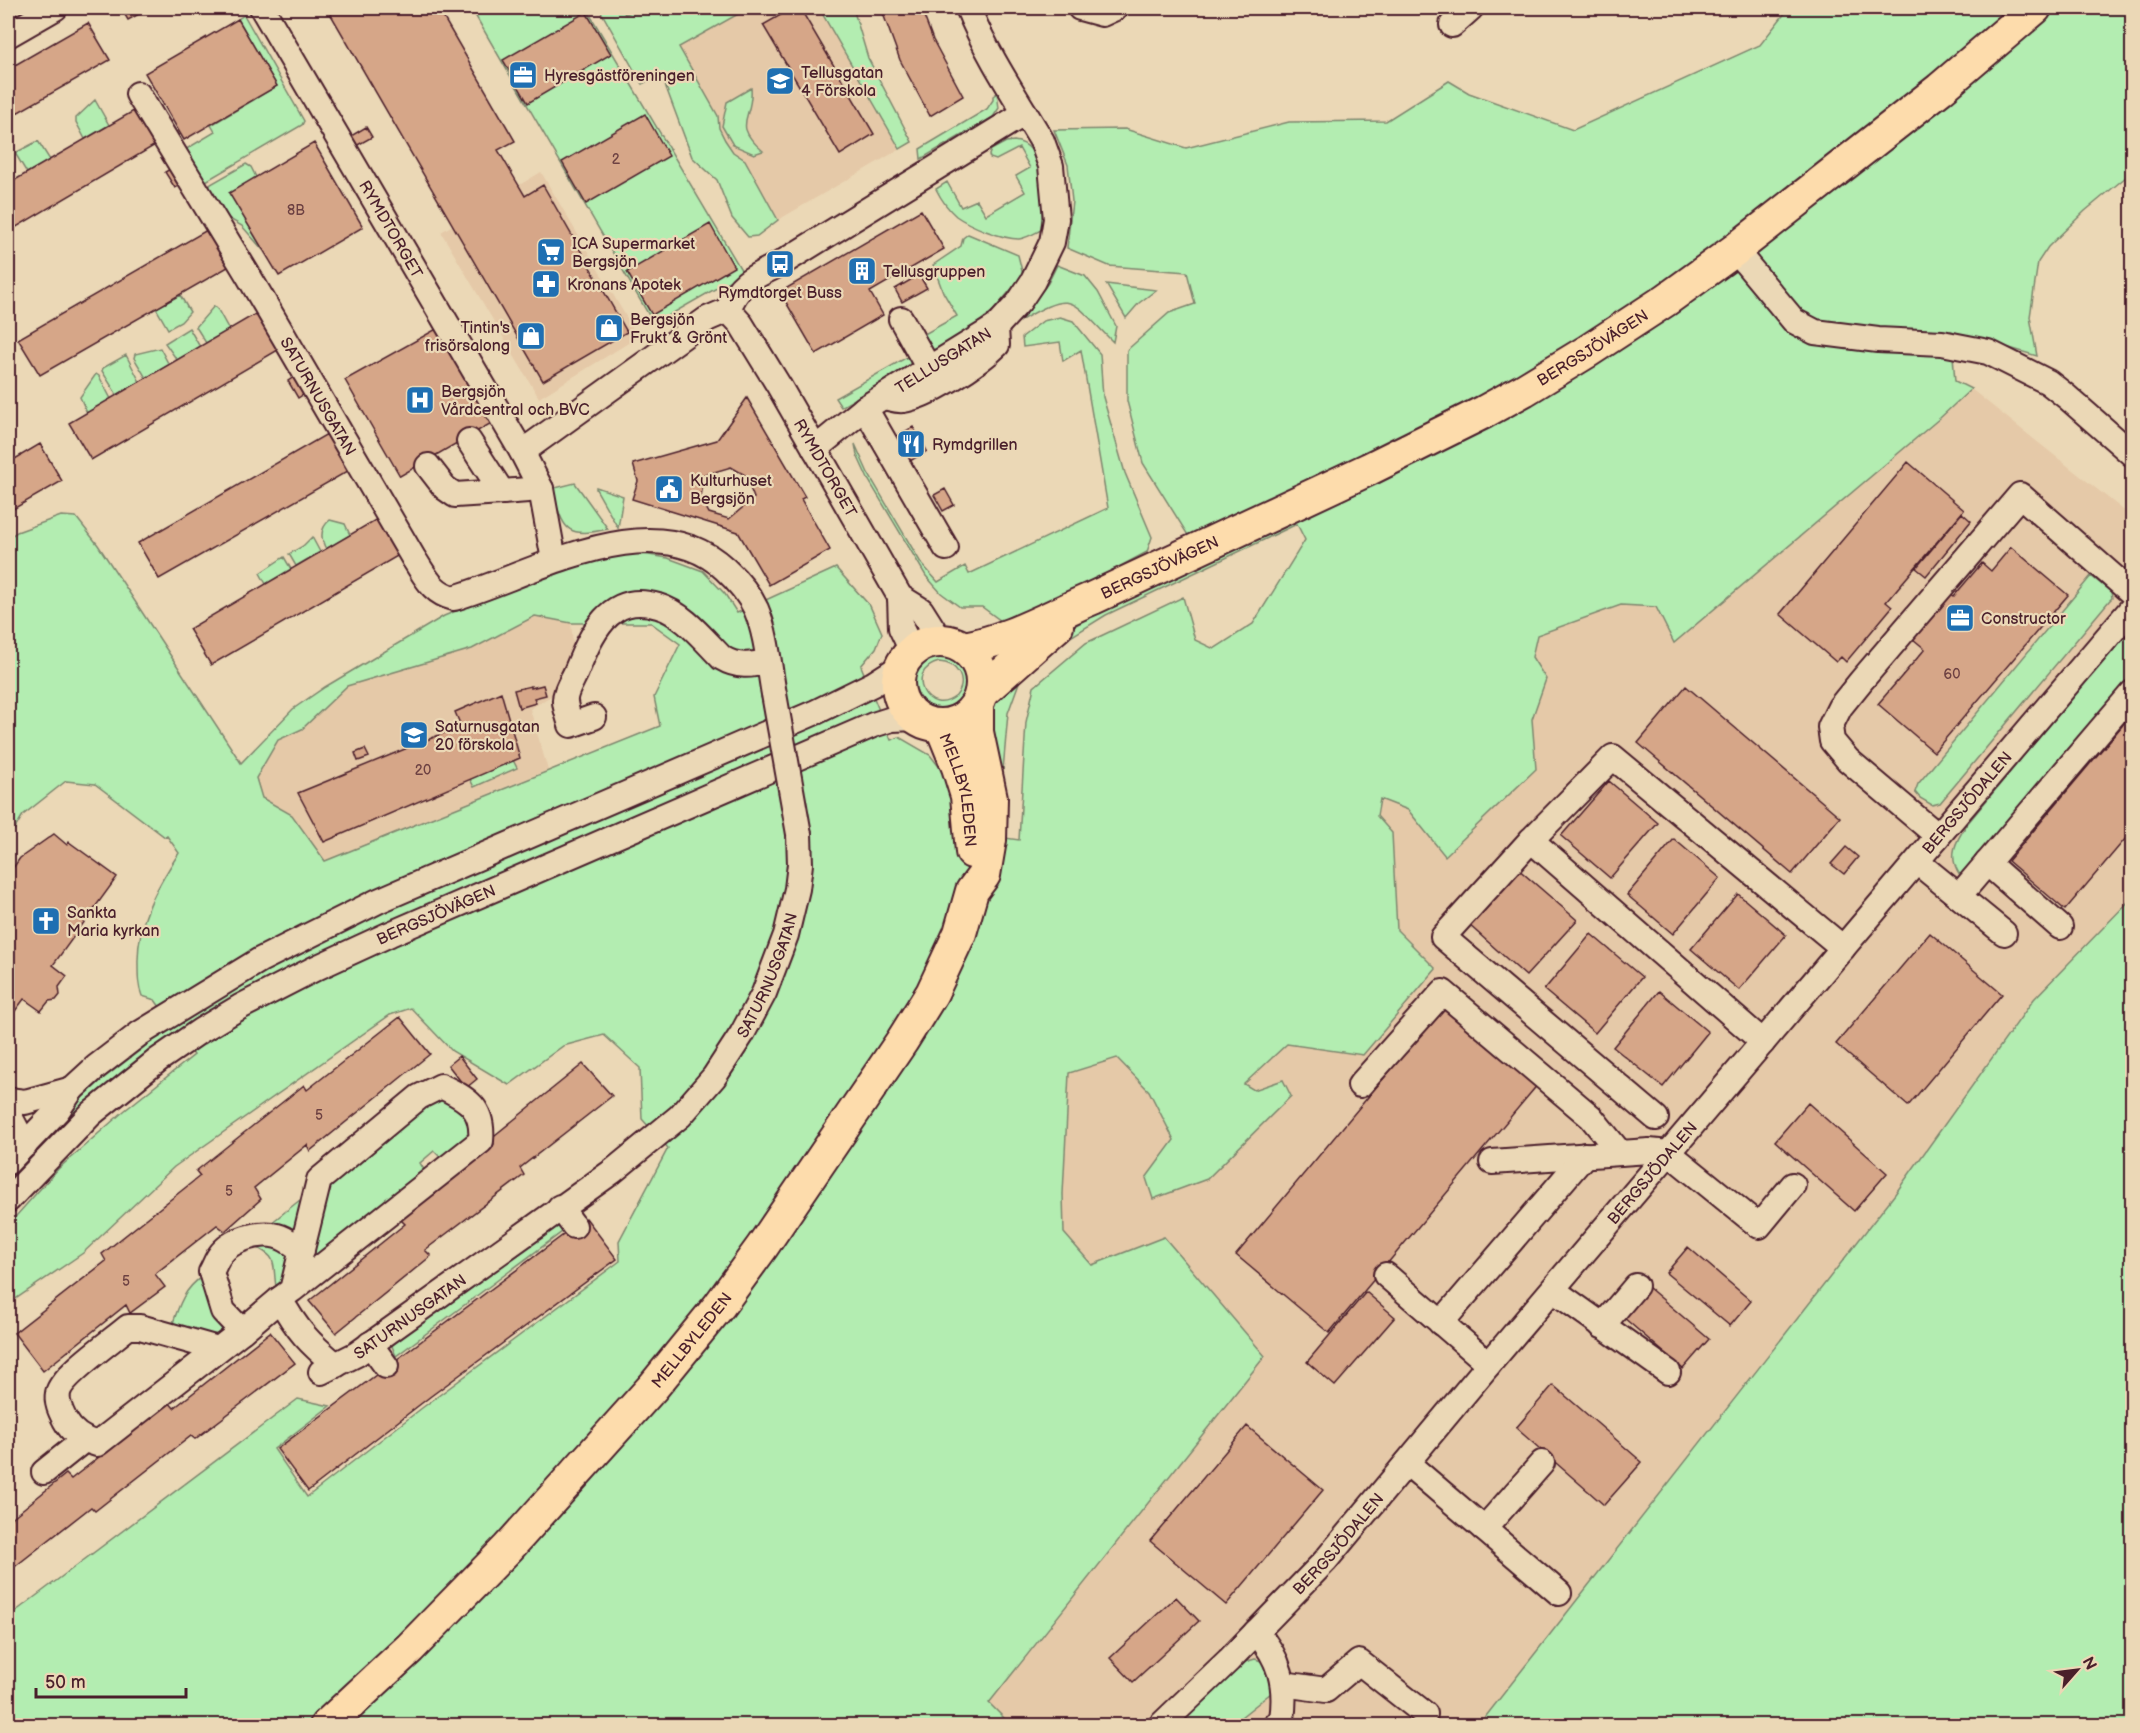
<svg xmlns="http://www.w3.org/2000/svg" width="2140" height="1733" font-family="'Balsamiq Sans',sans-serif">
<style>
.built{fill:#e5c9a8}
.green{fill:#b3edb1;stroke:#7e866e;stroke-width:1.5;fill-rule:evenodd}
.building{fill:#d6a688;stroke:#4a1f2b;stroke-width:1.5;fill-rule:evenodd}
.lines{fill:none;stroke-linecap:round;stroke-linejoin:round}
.minor-casing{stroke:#4a1f2b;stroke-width:28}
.major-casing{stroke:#4a1f2b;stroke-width:36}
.minor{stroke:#ebd8b6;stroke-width:24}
.major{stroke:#fddcac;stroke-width:32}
.minor-bridge-casing{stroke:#4a1f2b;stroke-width:28;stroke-linecap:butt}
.minor-bridge{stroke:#ebd8b6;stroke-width:24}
.labels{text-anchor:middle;stroke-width:4.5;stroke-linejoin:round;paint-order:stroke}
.number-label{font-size:14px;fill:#6d4142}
.poi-label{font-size:16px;fill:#4a1f2b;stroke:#ebd8b6;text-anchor:start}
.street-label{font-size:16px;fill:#4a1f2b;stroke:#ebd8b6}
</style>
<rect width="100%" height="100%" fill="#ebd8b6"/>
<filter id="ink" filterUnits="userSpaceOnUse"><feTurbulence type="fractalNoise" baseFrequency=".0167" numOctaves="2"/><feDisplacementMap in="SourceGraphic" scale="12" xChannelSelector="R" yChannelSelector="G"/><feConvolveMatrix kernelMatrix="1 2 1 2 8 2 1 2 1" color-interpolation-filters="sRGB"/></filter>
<g filter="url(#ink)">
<path class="built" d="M749,8H819L900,149L778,220L745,160L733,152L725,140L719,128L718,116L679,47Z
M541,172L638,337L539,398L441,232Z
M1971,389L2132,517V898L2034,999L1895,1194L1479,1725L1011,1726L989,1704L1265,1356L1092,1265L1064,1233L1063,1194L1069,1073L1117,1058L1149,1091L1174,1140L1147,1178L1283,1080L1254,1090L1243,1084L1287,1044L1363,1055L1436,969L1397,930L1392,833L1377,816L1381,799L1408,810L1445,856L1535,769L1532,719L1545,679L1532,657L1537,635L1621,605L1656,607L1674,642L1940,418Z
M535,616L571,623L574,653L559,691L530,709L548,770L324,861L292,815L262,798L256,778L278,740L302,729L346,686L472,649Z"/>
<path class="green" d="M471,8H586L743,273L654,324Z
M599,8H621L625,14L641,8H749L679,47L718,116L719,128L725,140L733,152L745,160L778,220L757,236L748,237L732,218L717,180L692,157L661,74L642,84Z
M819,8H853L868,58L912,142L900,149Z
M1789,8H2132V172L2085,211L2048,247L2038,262L2030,317L2037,356L1951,331L1955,381L1971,389L1940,418L1674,643L1656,607L1621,605L1537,635L1532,657L1546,679L1532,719L1536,769L1445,856L1408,810L1380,799L1377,816L1392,833L1397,930L1436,969L1363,1055L1287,1044L1244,1084L1254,1090L1283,1080L1291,1096L1207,1179L1153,1199L1146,1178L1174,1140L1149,1091L1117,1058L1069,1073L1063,1194L1064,1233L1092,1265L1164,1237L1265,1356L989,1703L1011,1725H8V1617L298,1399L330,1406L274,1449L307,1497L422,1408L620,1261L619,1241L668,1148L642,1119L640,1068L604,1035L563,1046L509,1085L452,1051L411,1008L390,1015L174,1167L83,1253L8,1304V1225L58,1169L124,1111L194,1055L180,1035L66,1126L51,1133L49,1128L104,1078L173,1025L155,1000L142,996C138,986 138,976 138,964C137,922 156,888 179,853L167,836L165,837L95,784L66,781L23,815L8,840V538L17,532L61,516L76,517L98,545L241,763L293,709L325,687L444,616L564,566L630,552L668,558L703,571L725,594L737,613L836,568L870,606L882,633L876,648L861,666L891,740L899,737L930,755L951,782L984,835L1019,840L1026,722L1034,687L1086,643L1183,597L1195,640L1214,649L1253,624L1305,540L1297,524L1106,615L1072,636L1036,664L1055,639L1074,626L1116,603L1191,540L1143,463L1127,401V350L1169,313L1195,304L1187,272L1109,266L1067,248L1072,201L1068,165L1054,130L1125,129L1186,148L1289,122L1386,121L1449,81L1469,93L1573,130L1760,45ZM535,616L571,623H651L680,644L654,697L660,726L325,861L292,815L262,798L256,778L278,740L302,729L347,686L472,649Z
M244,15L304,121L302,125L206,181H203L183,151L215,132L211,125L277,86L238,19Z
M751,88C754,119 730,123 763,151L754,154L733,145L722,126L727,102Z
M997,93L999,108L993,117L921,159L920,149L987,109L993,100V96Z
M95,100L109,125L85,139L76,122V118Z
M38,141L50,160L27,173L15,153Z
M1014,141C1049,144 1043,205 1041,230C1035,233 1027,238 1019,239C1002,239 970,226 956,216C948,209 941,199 936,189L947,182L961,207L977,200L986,215L1025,192L1016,176L1030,168L1019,148L996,160L990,158L989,155L991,150L1006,142Z
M246,164L251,167L256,177L230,193L263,250L242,226L221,214L208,188L211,184Z
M968,234L1018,255L1023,275L994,310L963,335L932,353L919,337L957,316L943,292L933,265L961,246L963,238Z
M1057,265L1085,276L1098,292L1116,326L1113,342C1070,300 1076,288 1018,322L1048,283Z
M1106,284L1156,290L1139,303L1126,318Z
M180,295L190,312L181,322L168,329L156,308Z
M214,306L218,310L229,330L206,343L196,327Z
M1060,317L1073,321L1100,354L1103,397L1125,473L1152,537L1147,552L1008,626L982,607H960L941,593L926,576L868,479L857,455L855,444L868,473L921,563L938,582L965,566L969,574L1108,508L1081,350L1063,361L1060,342L1023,347L1022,337L1043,321Z
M189,328L200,347L177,360L165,343Z
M160,348L169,365L146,378L134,358L135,354Z
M126,355L140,382L117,395L102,371L103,368Z
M909,356L911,361L908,368L841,407L835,398Z
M96,374L99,376L111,399L87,413L80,397Z
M575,483L608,529C563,539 565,529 551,489Z
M596,487L623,496L618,528L596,489Z
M330,520L345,524L350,535L326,549C320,538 320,528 330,520Z
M312,537L320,552L296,566L289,554L303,546Z
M284,557L291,569L266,584L260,573Z
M2091,576L2111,592L2112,598L2109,601L1940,803L1932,805L1920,798L1915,792L1918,784Z
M2132,625V679L1969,872L1960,875C1947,856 1956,841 1967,824Z
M934,657C951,655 969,666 966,686C965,694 961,700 954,704C923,723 895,672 934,657ZM939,662C958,663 968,681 956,696C928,719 903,671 939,662Z
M1021,677L1008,713L999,816L984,740L994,699Z
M513,760L517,768L474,787L470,779Z
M2132,898V1725H1479L1895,1194L2034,999Z
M440,1095L469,1117L470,1137L443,1160L434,1151L420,1163L426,1173L312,1263L308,1256L328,1179Z
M310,1192L297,1234L271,1223Z
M557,1225L570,1226L396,1356L392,1346C396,1338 420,1324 430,1317L429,1315Z
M256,1241L285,1250C290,1261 287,1280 278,1289L276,1287C272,1259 279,1258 250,1244Z
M203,1276L226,1329L220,1337L171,1329C178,1308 183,1289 203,1276Z
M1255,1659C1271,1662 1271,1679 1271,1693L1231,1725L1178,1726L1245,1662Z"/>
<path class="building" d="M121,8H150L128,20Z
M327,8H438L515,141L498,150L525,196L543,185L627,332L543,381Z
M793,8H800L874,134L840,155L763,25Z
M881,8H921L933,40L963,96L930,116L900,60Z
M586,12L611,54L528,103L503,60Z
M238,19L277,86L184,140L145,73Z
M88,23L110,60L8,118V69Z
M137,109L157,144L8,232V184Z
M645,114L669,156L586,204L562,162Z
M366,127L372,137L356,146L351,136Z
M314,143L363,227L279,276L229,193Z
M172,168L181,185L175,188L165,172Z
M921,210L944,249L870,292L883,315L816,354L780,292Z
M710,224L734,267L652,315L627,272Z
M207,230L228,267L40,375L18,339Z
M919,275L927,288L902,302L895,289Z
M257,313L278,350L91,460L69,423Z
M440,327L495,421L400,476L345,380Z
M294,377L304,394L298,398L288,381Z
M747,398L805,497L801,499L830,550L769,585L738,532L632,499L638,481L633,464L717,440ZM731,467L745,475L754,498L729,519L709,513L701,498L704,475Z
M913,427L927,451L910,461L895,437Z
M327,434L348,471L159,579L138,543Z
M40,444L62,481L8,512V463Z
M1908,462L1964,510L1886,602L1892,607L1846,662L1841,657L1836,662L1780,614Z
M945,489L954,505L943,511L934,495Z
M1962,513L1971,521L1926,576L1916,568Z
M377,519L399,555L211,665L189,629Z
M2011,547L2068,595L1934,752L1878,704L1925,649L1913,639L1951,594L1954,596L1982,563L1991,571Z
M543,685L546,695L534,698L536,703L519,708L514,690L531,686V688Z
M1686,686L1840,817L1792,874L1638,743Z
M501,692L520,758L324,842L298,793L461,726L455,712Z
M2132,714V831L2065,910L2008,861Z
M365,749L369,757L358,761L355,753Z
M1609,781L1658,823L1610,878L1561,836Z
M54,834L67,845L69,842L117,877L53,965L67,976L59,987L60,995L56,1000L49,1001L41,1011L24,999L12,1015L8,1011V875L20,858Z
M1674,839L1720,878L1673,934L1627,895Z
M1846,847L1858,857L1844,874L1831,864Z
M1517,868L1577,920L1526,976L1468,924Z
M1738,894L1786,935L1739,990L1691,949Z
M1930,933L2002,994L1908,1106L1836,1044Z
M1591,934L1642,977L1595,1033L1544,990Z
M1659,991L1708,1032L1663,1087L1613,1047Z
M1445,1005L1539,1083L1329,1333L1236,1255Z
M400,1017L430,1054L310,1151L307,1145L254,1188L261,1199L225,1231L217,1225L155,1274L165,1287L130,1313L126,1305L43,1371L14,1333L106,1261L102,1254L200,1176L196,1171L304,1085L307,1090Z
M459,1056L477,1079L466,1088L448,1065Z
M583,1064L612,1096L520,1168L524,1175L425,1250L431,1256L336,1333L309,1301L405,1224L401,1220L494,1144L490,1139Z
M1808,1103L1887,1173L1854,1211L1775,1141Z
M586,1218L617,1259L431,1396L308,1491L277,1449Z
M1688,1247L1751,1301L1730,1326L1666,1273Z
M1648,1287L1709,1339L1683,1369L1623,1317Z
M1366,1292L1395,1317L1335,1386L1307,1362Z
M270,1332L295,1363L195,1439L191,1436L95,1511L91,1507L8,1572V1521L66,1474L71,1479L169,1402L174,1408Z
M1553,1385L1642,1462L1604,1505L1516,1428Z
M1247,1426L1323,1490L1226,1605L1150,1541Z
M1176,1597L1199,1621L1133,1682L1110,1658Z"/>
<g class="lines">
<g class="minor-casing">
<g id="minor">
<path id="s1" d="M262,8L522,452L541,489L554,560"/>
<path d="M968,8C983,45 1004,79 1025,113"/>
<path d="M1080,8L1102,14L1115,8"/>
<path d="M1452,25L1471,8"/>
<path d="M8,35L55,8"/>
<path id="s2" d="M138,94L248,275L414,559C426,577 432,593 454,598C532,575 653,501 725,569C738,581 749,594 756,609C767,635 769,667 774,694"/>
<path d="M1735,250L1794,321L1815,332L1878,340L1942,343L1988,352L2048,382L2067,397L2132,454"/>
<path id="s3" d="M728,310L741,324L779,386L900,597L921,610L940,640"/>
<path d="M901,319L929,369"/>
<path d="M884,397C890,398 897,401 903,400C928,397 979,363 997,345L996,327"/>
<path d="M865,408L946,548"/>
<path d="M469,441L502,492L541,489"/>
<path d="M522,452L707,319L728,310C738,282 755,276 780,264L1025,113L1042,141L1051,166L1056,219L1052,242L1033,281L1019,302L996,327L865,408L815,449"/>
<path d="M428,466L445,488L455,495L502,492"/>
<path d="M900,597L901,628L912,651"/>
<path d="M594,717L571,725C569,718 566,710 565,702C564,693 572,681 576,672C591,635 609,591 658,606C683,613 704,640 722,658C737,667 751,666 768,661"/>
<path d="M1938,836L1848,760L1832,741L1830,727L1840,707L1861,681L2020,495L2132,593"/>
<path d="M1531,840L1763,1042"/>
<path d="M1917,862L2004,933"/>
<path d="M1987,863L2060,927"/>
<path d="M1959,896L2132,693"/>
<path d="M1360,1085L1443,992L1591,1117L1620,1153"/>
<path d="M8,1100L25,1102L72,1089"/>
<path d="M8,1113L25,1145"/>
<path d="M1656,1118L1443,937L1531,840L1613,757L1843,948"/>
<path d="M8,1162L57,1111L72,1089L96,1067L139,1034L260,960L378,901L816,712L873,684L901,666"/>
<path d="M1492,1162L1649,1151L1669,1153L1759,1226L1793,1185"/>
<path id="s4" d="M8,1200L91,1114L158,1060L200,1031L240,1007L316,968L390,934L873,725L892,719L916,718"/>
<path d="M560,1207L574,1226"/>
<path d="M1386,1275L1489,1364"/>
<path d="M292,1290L319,1180L419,1097L441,1086C468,1099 484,1108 481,1141L292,1290L280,1299C297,1330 309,1343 336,1365"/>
<path d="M1553,1290L1668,1372"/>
<path d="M280,1299L242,1331L223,1311L211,1272C214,1267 216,1260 220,1255C230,1240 259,1231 277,1236C286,1238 294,1245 302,1250"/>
<path d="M1441,1323L1585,1155"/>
<path d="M1602,1326L1636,1286"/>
<path d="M370,1344L386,1366"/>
<path d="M218,1349L140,1327H128C113,1340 61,1376 58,1393C56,1403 61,1412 65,1420C72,1433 83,1440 97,1444L242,1331"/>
<path id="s5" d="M321,1372L357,1354L613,1171L680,1116L714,1077L742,1034L764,993L786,935L797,889L800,864L799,834"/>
<path d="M1407,1463L1559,1593"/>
<path d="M44,1472L84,1440"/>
<path d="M1484,1529L1542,1463"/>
<path d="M1256,1632C1280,1658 1287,1685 1282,1719L1275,1726"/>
<path d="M1283,1684L1326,1690L1359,1662L1425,1714"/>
<path id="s6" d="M1160,1726L1229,1660L1325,1561L1489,1364L2132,608"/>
</g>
</g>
<g class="major-casing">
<g id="major">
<circle cx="940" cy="683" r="42"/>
<path id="s7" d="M964,648C1010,640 1050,616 1093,598L1369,469L1484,412L1524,390L1588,351L1666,300L1735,250L1940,89L2035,8"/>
<path d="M981,693L1057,626"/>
<path id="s8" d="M941,725L958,767L967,796L972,852"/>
<path id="s9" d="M326,1726L410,1648L508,1548L653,1387L719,1306L762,1247L902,1041L932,993L960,933L972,891L984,875L990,840L991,798L977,732V704"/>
</g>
</g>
<use href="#minor" class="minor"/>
<use href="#major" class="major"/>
<g class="minor-bridge-casing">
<path id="minor-bridge" d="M774,694L799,834"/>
</g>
<use href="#minor-bridge" class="minor-bridge"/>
</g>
</g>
<defs>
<g id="office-square" transform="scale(1.5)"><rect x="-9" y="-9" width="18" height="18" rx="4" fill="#1f6fb2" stroke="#ebd8b6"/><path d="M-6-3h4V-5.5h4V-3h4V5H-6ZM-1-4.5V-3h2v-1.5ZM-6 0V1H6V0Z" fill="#fff"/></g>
<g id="school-square" transform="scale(1.5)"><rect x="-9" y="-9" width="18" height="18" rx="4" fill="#1f6fb2" stroke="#ebd8b6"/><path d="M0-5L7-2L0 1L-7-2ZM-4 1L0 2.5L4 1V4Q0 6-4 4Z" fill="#fff"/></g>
<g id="supermarket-square" transform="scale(1.5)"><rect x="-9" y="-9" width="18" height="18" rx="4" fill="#1f6fb2" stroke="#ebd8b6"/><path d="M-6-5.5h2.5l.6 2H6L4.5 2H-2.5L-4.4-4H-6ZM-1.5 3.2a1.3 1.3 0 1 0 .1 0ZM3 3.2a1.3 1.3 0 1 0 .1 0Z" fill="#fff"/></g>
<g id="bus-square" transform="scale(1.5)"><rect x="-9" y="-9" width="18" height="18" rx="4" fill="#1f6fb2" stroke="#ebd8b6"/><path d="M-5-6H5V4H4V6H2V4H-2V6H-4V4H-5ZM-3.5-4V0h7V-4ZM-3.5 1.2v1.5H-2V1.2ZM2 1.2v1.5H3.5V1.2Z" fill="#fff"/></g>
<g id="building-square" transform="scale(1.5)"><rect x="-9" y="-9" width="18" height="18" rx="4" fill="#1f6fb2" stroke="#ebd8b6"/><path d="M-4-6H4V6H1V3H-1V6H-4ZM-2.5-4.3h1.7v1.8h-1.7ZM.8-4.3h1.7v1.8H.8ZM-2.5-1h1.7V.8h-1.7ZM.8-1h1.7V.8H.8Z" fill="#fff"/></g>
<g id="pharmacy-square" transform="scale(1.5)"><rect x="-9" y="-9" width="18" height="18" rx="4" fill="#1f6fb2" stroke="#ebd8b6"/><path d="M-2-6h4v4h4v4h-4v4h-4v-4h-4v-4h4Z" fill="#fff"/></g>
<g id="shop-square" transform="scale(1.5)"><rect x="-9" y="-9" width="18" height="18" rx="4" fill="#1f6fb2" stroke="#ebd8b6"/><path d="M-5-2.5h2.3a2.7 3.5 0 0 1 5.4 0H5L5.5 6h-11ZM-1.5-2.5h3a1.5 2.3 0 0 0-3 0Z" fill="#fff"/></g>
<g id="hospital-square" transform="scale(1.5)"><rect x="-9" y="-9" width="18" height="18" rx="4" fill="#1f6fb2" stroke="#ebd8b6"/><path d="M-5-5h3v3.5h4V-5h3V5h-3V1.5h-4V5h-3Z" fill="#fff"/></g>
<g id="restaurant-square" transform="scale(1.5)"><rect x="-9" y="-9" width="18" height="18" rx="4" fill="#1f6fb2" stroke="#ebd8b6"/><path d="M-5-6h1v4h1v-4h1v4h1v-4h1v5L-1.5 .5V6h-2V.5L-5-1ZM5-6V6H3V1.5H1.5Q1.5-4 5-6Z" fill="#fff"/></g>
<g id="civic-square" transform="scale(1.5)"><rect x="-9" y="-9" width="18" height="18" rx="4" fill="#1f6fb2" stroke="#ebd8b6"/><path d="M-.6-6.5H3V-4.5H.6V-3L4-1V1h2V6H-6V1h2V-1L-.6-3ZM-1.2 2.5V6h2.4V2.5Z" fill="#fff"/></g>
<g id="church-square" transform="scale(1.5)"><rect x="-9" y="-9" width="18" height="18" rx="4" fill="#1f6fb2" stroke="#ebd8b6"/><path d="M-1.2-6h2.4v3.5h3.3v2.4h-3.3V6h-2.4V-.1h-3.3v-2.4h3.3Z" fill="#fff"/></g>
</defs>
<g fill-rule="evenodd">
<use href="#office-square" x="523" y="75"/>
<use href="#school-square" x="780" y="81"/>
<use href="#supermarket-square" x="551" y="252"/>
<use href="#bus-square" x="780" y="264"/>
<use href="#building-square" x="862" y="271"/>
<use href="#pharmacy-square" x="546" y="284"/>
<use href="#shop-square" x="609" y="328"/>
<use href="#shop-square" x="531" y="336"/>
<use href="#hospital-square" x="420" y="400"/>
<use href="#restaurant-square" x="911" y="444"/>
<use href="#civic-square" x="669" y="489"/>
<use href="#office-square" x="1960" y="618"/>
<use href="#school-square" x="414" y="735"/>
<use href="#church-square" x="46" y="921"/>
</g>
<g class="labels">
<g class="number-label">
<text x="616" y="164">2</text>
<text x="296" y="215">8B</text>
<text x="1952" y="679">60</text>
<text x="423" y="775">20</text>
<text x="319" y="1120">5</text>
<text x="229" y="1196">5</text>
<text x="126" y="1286">5</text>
</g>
<g class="poi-label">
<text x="801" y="78">Tellusgatan<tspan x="801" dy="18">4 Förskola</tspan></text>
<text x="544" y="81">Hyresgästföreningen</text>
<text x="572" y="249">ICA Supermarket<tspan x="572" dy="18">Bergsjön</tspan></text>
<text x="883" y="277">Tellusgruppen</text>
<text x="567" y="290">Kronans Apotek</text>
<text x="780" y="298" text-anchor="middle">Rymdtorget Buss</text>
<text x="630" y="325">Bergsjön<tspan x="630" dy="18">Frukt &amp; Grönt</tspan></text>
<text x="510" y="333" text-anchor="end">Tintin's<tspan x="510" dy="18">frisörsalong</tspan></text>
<text x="441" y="397">Bergsjön<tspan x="441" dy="18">Vårdcentral och BVC</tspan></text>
<text x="932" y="450">Rymdgrillen</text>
<text x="690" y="486">Kulturhuset<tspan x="690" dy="18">Bergsjön</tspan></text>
<text x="1981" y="624">Constructor</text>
<text x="435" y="732">Saturnusgatan<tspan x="435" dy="18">20 förskola</tspan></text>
<text x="67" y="918">Sankta<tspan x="67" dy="18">Maria kyrkan</tspan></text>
</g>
<g class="street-label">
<text dy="6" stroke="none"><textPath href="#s1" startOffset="256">RYMDTORGET</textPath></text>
<text dy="6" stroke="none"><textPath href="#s7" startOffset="698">BERGSJÖVÄGEN</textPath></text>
<text transform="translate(943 360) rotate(-32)" y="6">TELLUSGATAN</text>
<text dy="6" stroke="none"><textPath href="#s2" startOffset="352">SATURNUSGATAN</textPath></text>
<text dy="6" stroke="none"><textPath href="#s3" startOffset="186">RYMDTORGET</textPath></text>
<text dy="6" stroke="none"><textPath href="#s7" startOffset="212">BERGSJÖVÄGEN</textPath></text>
<text dy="6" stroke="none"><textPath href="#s8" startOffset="68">MELLBYLEDEN</textPath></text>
<text dy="6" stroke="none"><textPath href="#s6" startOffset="1227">BERGSJÖDALEN</textPath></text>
<text dy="6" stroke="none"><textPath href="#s4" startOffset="520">BERGSJÖVÄGEN</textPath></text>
<text dy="6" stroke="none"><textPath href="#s5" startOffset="609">SATURNUSGATAN</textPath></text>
<text dy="6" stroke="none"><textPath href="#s6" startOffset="741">BERGSJÖDALEN</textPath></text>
<text dy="6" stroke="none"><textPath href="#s5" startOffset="105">SATURNUSGATAN</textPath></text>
<text dy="6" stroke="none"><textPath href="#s9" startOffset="532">MELLBYLEDEN</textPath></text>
<text dy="6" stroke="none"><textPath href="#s6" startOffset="255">BERGSJÖDALEN</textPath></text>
</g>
</g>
<rect width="2140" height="1733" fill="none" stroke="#ebd8b6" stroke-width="30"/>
<rect x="15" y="15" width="2110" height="1703" fill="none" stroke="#4a1f2b" stroke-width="2" filter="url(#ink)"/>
<g transform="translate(2077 1670) rotate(62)" stroke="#ebd8b6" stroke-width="4.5" paint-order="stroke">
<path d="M0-4.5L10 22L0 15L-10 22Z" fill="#4a1f2b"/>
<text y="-9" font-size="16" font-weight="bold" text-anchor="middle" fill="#4a1f2b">N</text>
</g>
<path d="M36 1688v9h150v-9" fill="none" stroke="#4a1f2b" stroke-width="3"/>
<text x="45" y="1688" font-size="18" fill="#4a1f2b" stroke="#ebd8b6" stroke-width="4.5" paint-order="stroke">50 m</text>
</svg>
